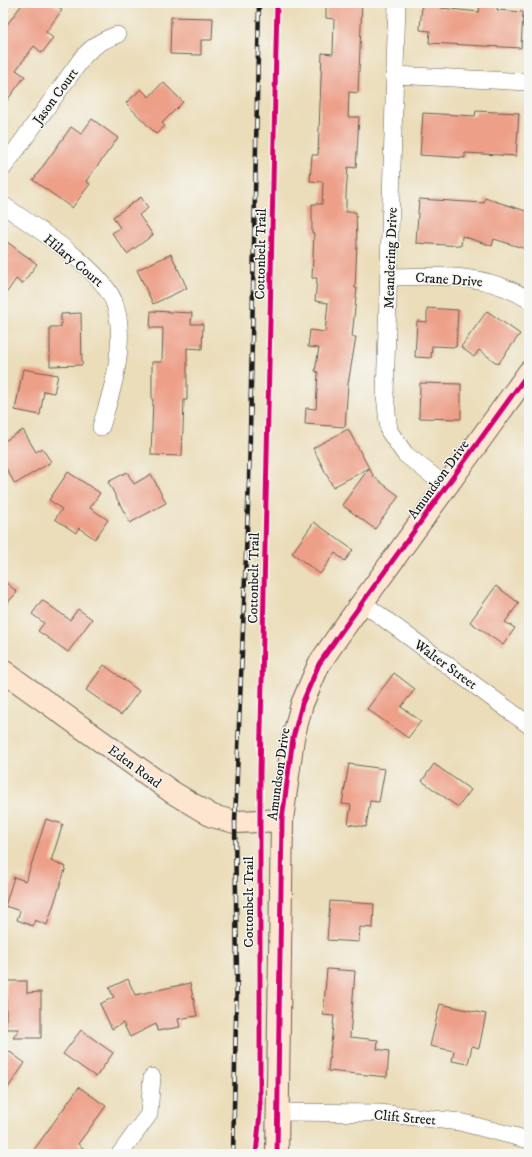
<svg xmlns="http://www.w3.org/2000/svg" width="532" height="1157" font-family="'IM FELL DW Pica',serif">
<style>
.building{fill:#ed9f87}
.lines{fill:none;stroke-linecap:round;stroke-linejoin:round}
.street-casing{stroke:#646053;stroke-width:18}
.secondary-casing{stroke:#646053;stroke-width:24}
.street{stroke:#fff;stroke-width:17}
.secondary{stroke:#fde5d0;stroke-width:22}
.rail-casing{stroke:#1c1c1c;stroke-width:4.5}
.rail{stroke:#f6f6f2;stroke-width:3;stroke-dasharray:9;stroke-linecap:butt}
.cycleway-casing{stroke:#f6f6f2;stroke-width:8}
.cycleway{stroke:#d6006c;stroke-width:5}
.labels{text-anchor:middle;stroke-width:3;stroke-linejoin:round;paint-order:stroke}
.street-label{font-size:14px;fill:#1c1c1c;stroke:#f6f6f2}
</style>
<rect width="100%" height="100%" fill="#f6f6f2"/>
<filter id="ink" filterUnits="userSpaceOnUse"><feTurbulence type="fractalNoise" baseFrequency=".025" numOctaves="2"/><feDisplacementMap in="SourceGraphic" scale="8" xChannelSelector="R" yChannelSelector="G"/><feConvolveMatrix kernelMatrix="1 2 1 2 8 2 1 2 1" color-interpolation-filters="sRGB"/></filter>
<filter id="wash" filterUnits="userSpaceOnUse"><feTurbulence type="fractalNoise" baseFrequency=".012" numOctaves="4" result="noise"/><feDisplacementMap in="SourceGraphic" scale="16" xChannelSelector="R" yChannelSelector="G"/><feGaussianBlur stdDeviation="0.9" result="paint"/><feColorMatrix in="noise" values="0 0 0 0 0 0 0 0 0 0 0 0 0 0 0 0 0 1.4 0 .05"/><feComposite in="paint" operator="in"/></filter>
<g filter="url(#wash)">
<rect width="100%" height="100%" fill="#ebddb9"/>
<g id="blocks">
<path class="building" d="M23,3H53L62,10L46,32L53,38L42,53L34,46L16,70L25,76L3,106V30Z
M326,3H362L358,93L349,92L348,117H359L356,168L348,167L346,195V212H356L357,244L355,288H357L352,337H356L348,384L345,427L305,424L306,408L316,409L318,372L315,371L319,348L308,347L310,330L325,332L328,303L315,301L317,278H312L314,233H312V204H322L323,182L310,181L312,155H318L322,53L333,54L334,19L326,18Z
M422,3H441V8L479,12L480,3H498L497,10L523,12L521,48L429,43L430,31L420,30Z
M171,17L213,18L212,40H201V55L170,54Z
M163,82L183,102L162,123L165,126L156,134L126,103L141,89L149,97Z
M476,111L519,113L516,156L465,153V158L420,155L423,113L475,116Z
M92,119L118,138L86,181L90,184L72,208L33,180L71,127L81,134Z
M141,197L148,208L139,215L153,235L127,254L112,233L120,228L113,217Z
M485,198L529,212V250L494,239L492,246L462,236L461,246L416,243L419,199L484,203Z
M3,239L37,264L22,284L16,279L3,298Z
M171,254L187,288L153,304L137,270Z
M427,308L458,310L456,347L432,346L431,358L415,357L417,321L427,322Z
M151,311L192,313L191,324H203L202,349L187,348V400H184L182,456L151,455L153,400H152V362H162L163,328H150Z
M487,311L520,334L498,364L479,350L474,357L461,347Z
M81,313L82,365L50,366V327H61V314Z
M23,369L58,375L54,393L44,391L40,415L15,410Z
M420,383L461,384V419L419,418Z
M348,429L369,468L333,487L313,448Z
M23,430L36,452L42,448L51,462L15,484L3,463V442Z
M369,468L374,477L399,496L375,529L342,505Z
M68,472L100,493L90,508L108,520L95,539L79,528L76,533L55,519L62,509L49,500Z
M127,472L134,484L151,474L166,503L130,523L108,482Z
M314,522L353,550L345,561L335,553L320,574L292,553Z
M3,580L17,592L3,608Z
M496,586L519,603L505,622L515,628L503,645L470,622Z
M42,600L70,620L78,609L92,619L68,652L38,631L44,623L32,614Z
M104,665L139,691L121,715L86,690Z
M394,673L415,689L401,707L421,721L408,738L367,709Z
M349,764L385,769L379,802L370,801L366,827L348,824L351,805L342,804Z
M434,764L471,790L458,807L422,781Z
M46,819L63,824L51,861L66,867L47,925L35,920L33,926L17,920L20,911L5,906L14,877L26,881Z
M330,901L374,904L373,928L360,927L359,942L327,940Z
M327,969L355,971L350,1037L378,1040L377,1049L389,1051L387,1077L328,1071L334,1016L323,1015Z
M128,979L135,995L190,983L197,1016L178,1019L180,1027L157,1031L156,1024L130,1037L123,1023L112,1029L100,1004L114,997L109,988Z
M6,981H27V993L41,992V1038H13L19,1029H6Z
M440,1004L486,1014L479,1048L472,1046L468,1064L452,1061L454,1051L430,1046Z
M81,1030L113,1053L96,1077L63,1054Z
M3,1047L25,1063L3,1095Z
M79,1087L106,1106L78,1144L91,1154H31Z"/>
</g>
</g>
<g filter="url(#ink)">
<use href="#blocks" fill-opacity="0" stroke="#646053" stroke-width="1"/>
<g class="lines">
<g class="street-casing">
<path id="street" d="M397,3L385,395L389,431L405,454L447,487
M394,75L529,82
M3,168L83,57C93,46 102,40 117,35
M3,205C33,226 105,270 115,305C121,323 120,346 117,365C114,386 107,406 101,427
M389,277C439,276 486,272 529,300
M363,603L529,725
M278,1112L379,1113L460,1122L529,1140
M120,1154L149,1114L152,1077"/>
</g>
<g class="secondary-casing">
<path id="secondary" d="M3,671L172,792L212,816L235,822L282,820
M277,1154L282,820L293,738L302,704L319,664L341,632L529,372"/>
</g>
<use href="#street" class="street"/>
<use href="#secondary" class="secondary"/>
<g class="rail-casing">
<path id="rail" d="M233,1154L237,975L235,822L249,481L259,3"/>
</g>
<use href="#rail" class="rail"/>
<g class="cycleway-casing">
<path id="cycleway" d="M256,1154L260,1113V773L277,3
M277,1154L282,820L293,738L302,704L319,664L341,632L529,372"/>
</g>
<use href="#cycleway" class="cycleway"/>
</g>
</g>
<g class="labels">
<g class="street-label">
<text transform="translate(55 96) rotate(-54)" y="5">Jason Court</text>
<text transform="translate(260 254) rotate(-89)" y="5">Cottonbelt Trail</text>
<text transform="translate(390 258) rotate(-88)" y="5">Meandering Drive</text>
<text transform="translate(74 260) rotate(40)" y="5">Hilary Court</text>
<text transform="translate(449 279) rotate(4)" y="5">Crane Drive</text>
<text transform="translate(438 479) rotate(-54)" y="5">Amundson Drive</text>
<text transform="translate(253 578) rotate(-89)" y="5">Cottonbelt Trail</text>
<text transform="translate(446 664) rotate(36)" y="5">Walter Street</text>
<text transform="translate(135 766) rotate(36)" y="5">Eden Road</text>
<text transform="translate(278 774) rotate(-82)" y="5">Amundson Drive</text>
<text transform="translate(248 902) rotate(-90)" y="5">Cottonbelt Trail</text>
<text transform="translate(405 1117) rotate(5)" y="5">Clift Street</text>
</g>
</g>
<rect width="532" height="1157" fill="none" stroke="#f6f6f2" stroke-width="16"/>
</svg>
